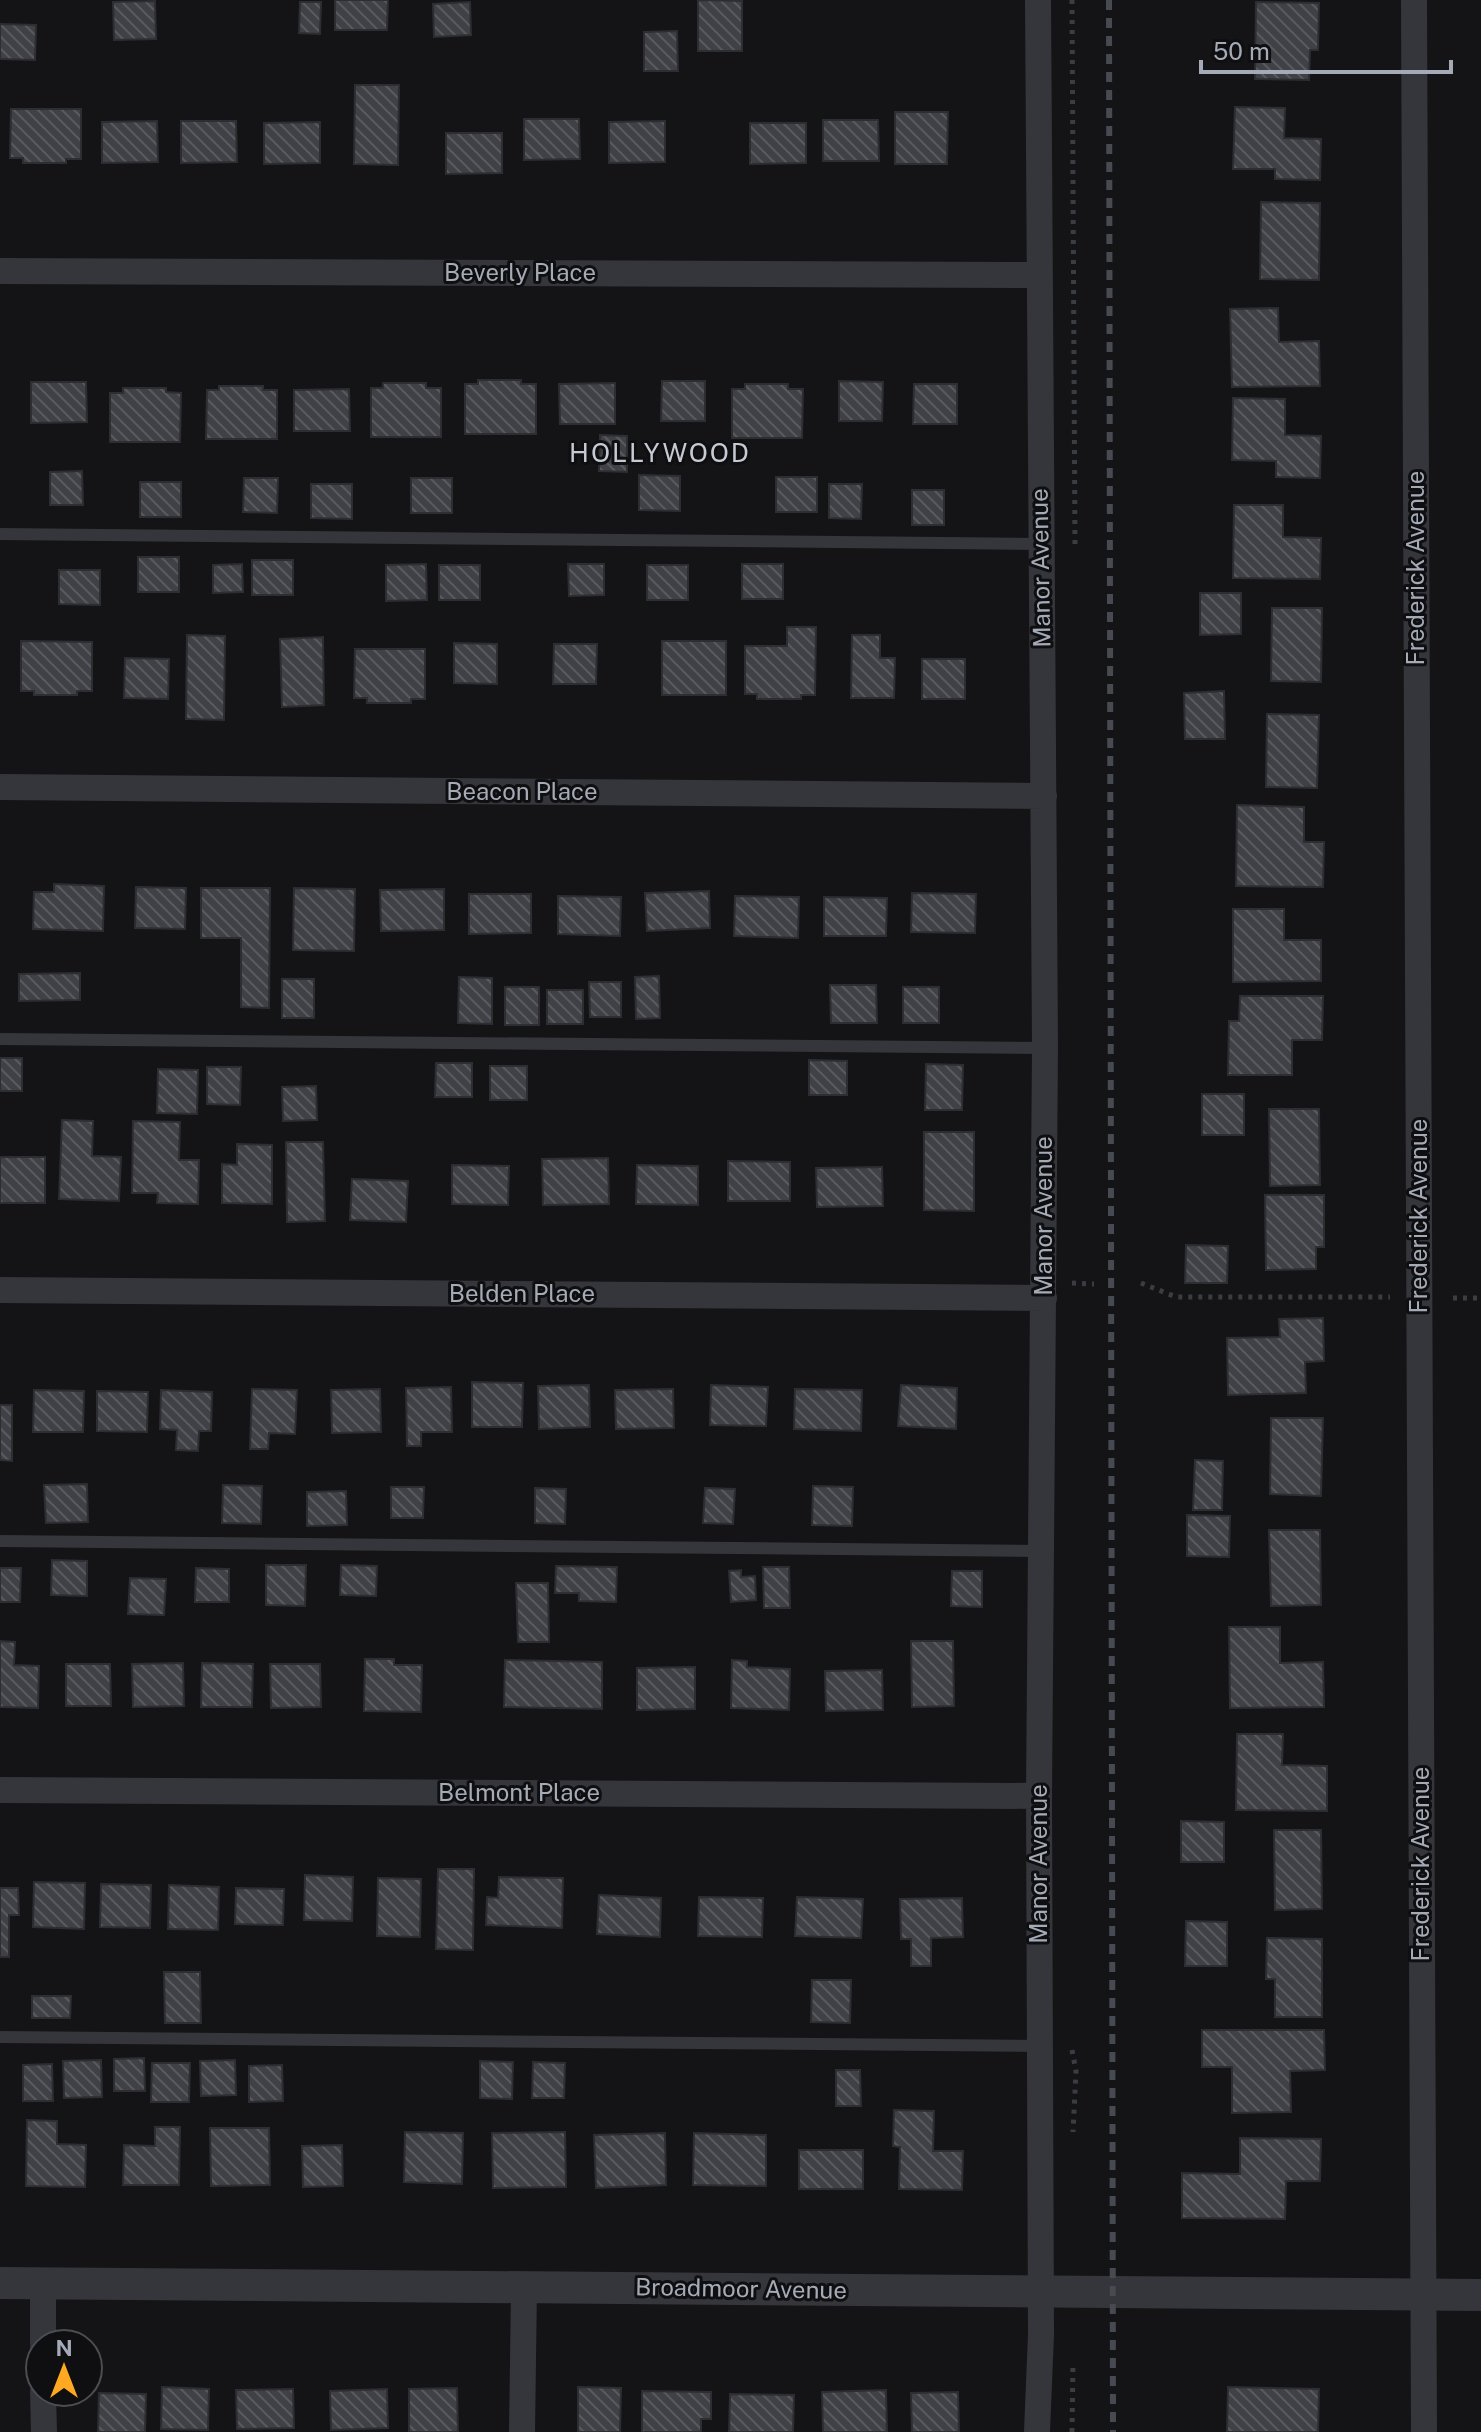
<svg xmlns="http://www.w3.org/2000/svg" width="1481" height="2432" font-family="'Public Sans',sans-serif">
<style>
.building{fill:url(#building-back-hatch);stroke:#2d2e32;stroke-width:2}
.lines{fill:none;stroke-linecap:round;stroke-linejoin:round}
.path{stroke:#3a3d42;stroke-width:5;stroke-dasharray:4 6;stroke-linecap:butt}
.service{stroke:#34363b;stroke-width:12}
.minor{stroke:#34363b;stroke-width:26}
.tertiary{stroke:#34363b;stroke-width:32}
.rail{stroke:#474a50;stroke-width:6;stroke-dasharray:10 8;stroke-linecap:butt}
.labels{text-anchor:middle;stroke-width:6;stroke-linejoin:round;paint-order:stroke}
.street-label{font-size:24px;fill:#a4abb7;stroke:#0f0f11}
.neighbourhood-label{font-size:26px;letter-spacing:2px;fill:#c5cad3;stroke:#0f0f11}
</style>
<defs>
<pattern id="building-back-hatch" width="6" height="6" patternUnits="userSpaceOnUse" patternTransform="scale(2)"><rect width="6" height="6" fill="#3f4146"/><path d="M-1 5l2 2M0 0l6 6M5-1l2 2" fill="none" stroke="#585a5e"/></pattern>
</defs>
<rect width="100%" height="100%" fill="#141416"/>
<path class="building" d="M335,0H388L387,30H335Z
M698,0L742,1V51H698Z
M155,1L156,39L114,40L113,2Z
M300,2H321L320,34L299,33Z
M470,2L471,35L434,37L433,4Z
M1256,2L1319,3L1318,50H1310L1309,80L1255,79Z
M0,24L36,25L35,60L0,59Z
M677,31L678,71H644V32Z
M355,85H399L398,165L354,164Z
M1235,107L1285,108L1284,138L1321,139L1320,180L1275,179V169H1233Z
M11,109H81V159H66V163H23V158H10Z
M895,112H948L947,164H895Z
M524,119H579L580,159L524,160Z
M823,120H878L879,161H823Z
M157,121L158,162L102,163V122Z
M181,121H236L237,162L181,163Z
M665,121V162L609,163V122Z
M320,122V163L264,164V123Z
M750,123H806V163L750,164Z
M446,133H502V173L446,174Z
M1261,202L1320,203L1319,280L1260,279Z
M1278,308L1279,342L1319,341L1320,386L1232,387L1230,309Z
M478,380H521V384H536V434H465V384H478Z
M662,381H705V421H661Z
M839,381L883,382L882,421H839Z
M31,382H86L87,422L31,423Z
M383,383H426V388H441V437H371V388H383Z
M615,383V424H560L559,384Z
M745,384H788V389H803L802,438H732V389H745Z
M914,384H957V424H913Z
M219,386H263V390H277V439H206L207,390H219Z
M123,388H166V392L181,393L180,442H110V393H123Z
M349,389L350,431H294V390Z
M1233,398L1285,399V435L1321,436L1320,478L1276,477V461L1232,460Z
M600,435L627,436V472L599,471Z
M82,471L83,505H50V472Z
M639,475L680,476V511L639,510Z
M776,477H817V512H776Z
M244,478H278L277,513L243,512Z
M411,478H452V513H411Z
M140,482H181V517H140Z
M311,484H352V519L311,518Z
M829,484H862L861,519L829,518Z
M912,490H944V525H912Z
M1234,505H1283V537L1321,538L1320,579L1233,578Z
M138,557H179V592H138Z
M252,560H293V595H252Z
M242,564L243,592L213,593V565Z
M426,564L427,600L386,601V565Z
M568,564H604V595L569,596Z
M742,564H783V599H742Z
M439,565H480V600H439Z
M647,565H688V600H647Z
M59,570H100V605L59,604Z
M1200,593H1241V634L1200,635Z
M1272,608H1322L1321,682L1271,681Z
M787,627H816L815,695H801V699H757V694H745V646H787Z
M187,635L225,636L224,720L186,719Z
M852,635H880V658H895L894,698H851Z
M323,637L324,705L282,707L280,639Z
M21,641L92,642V691H77V695H34V691H21Z
M662,641H726V695H662Z
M454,643L497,644V684L454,683Z
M554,644H597L596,684H553Z
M355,649H425V699H411V703H367V698H354Z
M125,658L169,659L168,699L124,698Z
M922,659H965V699H922Z
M1224,691L1225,739H1185L1184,693Z
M1267,714L1319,715L1317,788L1266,787Z
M1237,805L1304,807V842H1324L1323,887L1236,886Z
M54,884L104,886L103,931L33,929L34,892H54Z
M136,887L186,888L185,929L135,928Z
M201,888H270L269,1008L241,1007V938H201Z
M294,888L355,889L354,951L293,950Z
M444,889V930L381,931L380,890Z
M709,891L710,928L647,931L645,893Z
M912,893L976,894L975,933L911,932Z
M469,894H531V933L469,934Z
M558,896L621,897L620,936L558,934Z
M735,896L799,897L798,938L734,936Z
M824,897L887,898L886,936H824Z
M1233,909H1284V940H1321V981L1233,982Z
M80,973V1000L19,1001V974Z
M659,976L660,1018L636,1019L635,977Z
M459,977L492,978V1024L458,1023Z
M282,979H314V1018H282Z
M589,982H621V1017H590Z
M830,985H876L877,1023H831Z
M505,987H539V1025H505Z
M903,987H939V1023H903Z
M547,990H583V1024H547Z
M1240,996H1323L1322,1040H1292V1075H1228L1229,1021H1239Z
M0,1058H22V1091H0Z
M809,1060L847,1061V1095H809Z
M436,1063H472V1097H435Z
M926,1064L963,1065L962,1110H925Z
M490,1066H527V1100H490Z
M207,1067H241L240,1105L207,1104Z
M158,1069L198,1070L197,1114L157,1113Z
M316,1086L317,1120L283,1121L282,1087Z
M1202,1094H1244V1135H1202Z
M1269,1109H1319L1320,1185L1270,1186Z
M62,1120L93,1121L92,1156L121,1157L119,1201L59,1199Z
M133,1121L180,1122L179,1160H199L198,1204L157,1203L158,1193H132Z
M924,1132H974V1211L924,1210Z
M286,1142H323L325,1221L287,1222Z
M237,1144L272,1145V1204L222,1203V1164L237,1165Z
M0,1157H45V1203H0Z
M608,1158L609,1204L543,1205L542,1159Z
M728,1161L790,1162V1201H728Z
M452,1165L509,1166L508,1205L452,1204Z
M637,1165L698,1166V1205L636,1204Z
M882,1167L883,1206L817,1207L816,1168Z
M352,1179L408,1181L406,1222L350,1220Z
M1265,1195H1324V1247H1316V1269L1266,1270Z
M1186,1245L1228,1246L1227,1283H1185Z
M1323,1318L1324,1361L1305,1362L1306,1393L1228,1395L1227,1338L1280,1337L1279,1319Z
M472,1382L523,1383L522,1427H472Z
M589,1385L590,1427L539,1429L538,1386Z
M711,1385L768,1387L766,1426L710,1425Z
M901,1385L957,1388L956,1429L898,1426Z
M451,1387L452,1432H421V1446H407L406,1388Z
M252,1389L297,1390L295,1434L269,1433L268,1449H250Z
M380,1389L381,1432L332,1433L331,1390Z
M673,1389L674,1428L616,1429L615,1390Z
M795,1389L862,1390L861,1431L794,1429Z
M34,1390L84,1391L83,1432H33Z
M161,1390L212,1392L211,1431H199L198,1451L176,1450L177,1430L160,1429Z
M97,1391L148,1392L147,1432L97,1431Z
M0,1405H12V1461L0,1460Z
M1271,1418H1323L1321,1496L1270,1494Z
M1195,1460L1223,1461L1222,1510H1193Z
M87,1484L88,1522L46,1523L44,1485Z
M223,1485L262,1486L261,1524L222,1523Z
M813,1486L853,1487L852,1526L812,1525Z
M391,1487H424L423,1518H391Z
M535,1488L566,1489L565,1524L535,1523Z
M705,1488L735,1489L733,1524L703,1523Z
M346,1491L347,1525L307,1526V1492Z
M1187,1515L1230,1516L1229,1557L1187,1556Z
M1269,1530H1320L1321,1605L1271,1606Z
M52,1560L87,1561V1596L51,1595Z
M266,1565H306L305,1606L266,1605Z
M341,1565L377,1566L376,1596L340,1595Z
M556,1566L617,1567L616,1602L579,1601V1593H555Z
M763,1567H789L790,1608H764Z
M0,1568H21L20,1602H0Z
M196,1568L229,1569V1602H195Z
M741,1570V1577L755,1576L756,1600L731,1602L729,1571Z
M952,1571H982V1607L951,1606Z
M130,1578L166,1579L164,1615L128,1614Z
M516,1583H548L549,1642H518Z
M1229,1627H1280V1663L1323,1662L1324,1707L1230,1708Z
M0,1641L15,1642L14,1665L39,1666L38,1708L0,1707Z
M911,1641H953L954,1706L912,1707Z
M365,1659H394V1665H422L421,1712L364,1711Z
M505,1660L602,1662V1709L504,1707Z
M732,1660L747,1661V1667L790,1669L789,1710L731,1708Z
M183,1663L184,1706L133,1707L132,1664Z
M202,1663L253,1664L252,1707H201Z
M66,1664H110L111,1706H66Z
M270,1664H320L321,1707L271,1708Z
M695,1667V1709L637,1710V1668Z
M882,1670L883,1710L826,1711L825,1671Z
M1237,1734H1283L1282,1765L1327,1766V1811L1236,1810Z
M1181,1821L1224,1822V1862H1181Z
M1274,1830H1321L1322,1909L1275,1910Z
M438,1869H474L473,1950L436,1949Z
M305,1875L353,1877L352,1921L304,1920Z
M499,1877L563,1878L562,1928L486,1925L487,1897L498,1898Z
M378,1878L421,1879L420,1937L377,1936Z
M34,1882L85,1883L84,1929L33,1927Z
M101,1884L151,1885L150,1928L100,1927Z
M169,1885L219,1887L218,1930L168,1929Z
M0,1888H18L19,1915H9V1957H0Z
M236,1888L284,1889L283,1925L235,1924Z
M599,1895L661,1898L660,1937L597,1934Z
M699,1897L763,1898L762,1937L698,1936Z
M797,1897L863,1899L861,1938L795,1936Z
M962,1898L963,1937L931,1938V1966H911V1939H901L900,1899Z
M1186,1921L1227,1922V1966H1185Z
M1267,1938L1322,1939V2017H1275V1979H1266Z
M164,1972H200L201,2023H165Z
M812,1980H851L850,2023L811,2022Z
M32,1996H71L70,2018H32Z
M1202,2030H1324L1325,2070L1290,2071L1291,2112L1232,2113V2067H1202Z
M144,2058L145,2091H114V2059Z
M101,2060L102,2097L64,2098L63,2061Z
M235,2060L236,2095L201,2096L200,2061Z
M480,2061L513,2062L512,2099L480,2098Z
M533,2062L565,2063L564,2098H532Z
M152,2063H190L189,2102H151Z
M52,2064L53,2101H23V2065Z
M282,2065L283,2101L249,2102V2066Z
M836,2070H860L861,2106H836Z
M894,2110L934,2111L933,2151H963L962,2190L899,2189L900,2147L893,2146Z
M27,2120L57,2121V2144L86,2145L85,2187L26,2186Z
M155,2127H180L179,2185H123L124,2145L155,2146Z
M210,2128H269L270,2185L211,2186Z
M405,2132L463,2133L462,2184L404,2182Z
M565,2132L566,2187L493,2188L492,2133Z
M665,2133L666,2185L596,2188L594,2135Z
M694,2133L766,2135V2186L693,2185Z
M1240,2138L1321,2139L1320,2181H1286L1285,2219L1182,2218V2173L1240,2174Z
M342,2145L343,2186L303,2187L302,2146Z
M799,2150H863V2189H799Z
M162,2387L209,2389L208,2430L161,2429Z
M578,2387L621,2388L620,2432H578Z
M1228,2387L1319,2389L1318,2432H1227Z
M457,2388L458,2432H409V2389Z
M293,2389L294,2428L237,2429L236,2390Z
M387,2389L388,2428L331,2430L330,2391Z
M886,2390L887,2432H823L822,2392Z
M642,2391L711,2392V2419H701V2432H642Z
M958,2392L959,2432H912L911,2393Z
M99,2393L146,2394L145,2432H98Z
M730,2394L794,2395L793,2432H729Z"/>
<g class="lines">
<path class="path" d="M1072,0L1075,547
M1072,1283L1094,1284
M1141,1283L1176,1297H1390
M1453,1298H1481
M1072,2050L1076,2071L1073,2132
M1072,2432L1073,2362"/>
<path class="service" d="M0,534L1041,544
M0,1039L1045,1048
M0,1541L1041,1551
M0,2037L1040,2046"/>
<path class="minor" d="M1414,0L1424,2432
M0,271L1039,275
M0,787L1044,796
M0,1290L1044,1298
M0,1790L1039,1796
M43,2284V2344
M43,2392L44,2432
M522,2432L524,2287
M1037,2432L1041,2334L1039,1796L1045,1048L1038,0"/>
<path class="tertiary" d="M0,2283L1481,2295"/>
<path class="rail" d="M1109,0L1113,2432"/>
</g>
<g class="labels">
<g class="street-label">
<text x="520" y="281">Beverly Place</text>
<text transform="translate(1041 568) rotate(-91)" y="8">Manor Avenue</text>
<text transform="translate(1416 568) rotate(-90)" y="8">Frederick Avenue</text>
<text x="522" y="800">Beacon Place</text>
<text transform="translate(1044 1216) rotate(-90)" y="8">Manor Avenue</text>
<text transform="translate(1419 1216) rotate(-90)" y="8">Frederick Avenue</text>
<text x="522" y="1302">Belden Place</text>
<text x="519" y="1801">Belmont Place</text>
<text transform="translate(1039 1864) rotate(-90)" y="8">Manor Avenue</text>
<text transform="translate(1421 1864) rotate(-90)" y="8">Frederick Avenue</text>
<text transform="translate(741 2289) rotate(1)" y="8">Broadmoor Avenue</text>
</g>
<g class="neighbourhood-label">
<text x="660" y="462">HOLLYWOOD</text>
</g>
</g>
<g transform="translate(64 2368)"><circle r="38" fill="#0f0f11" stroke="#4b4d53" stroke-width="2"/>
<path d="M0-6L14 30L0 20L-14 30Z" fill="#ffa922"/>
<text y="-12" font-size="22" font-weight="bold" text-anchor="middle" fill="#a4abb7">N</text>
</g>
<path d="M1201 60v12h250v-12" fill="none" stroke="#a4abb7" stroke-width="4"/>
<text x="1213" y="60" font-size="24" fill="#a4abb7" stroke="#0f0f11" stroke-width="6" paint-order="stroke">50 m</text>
</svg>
